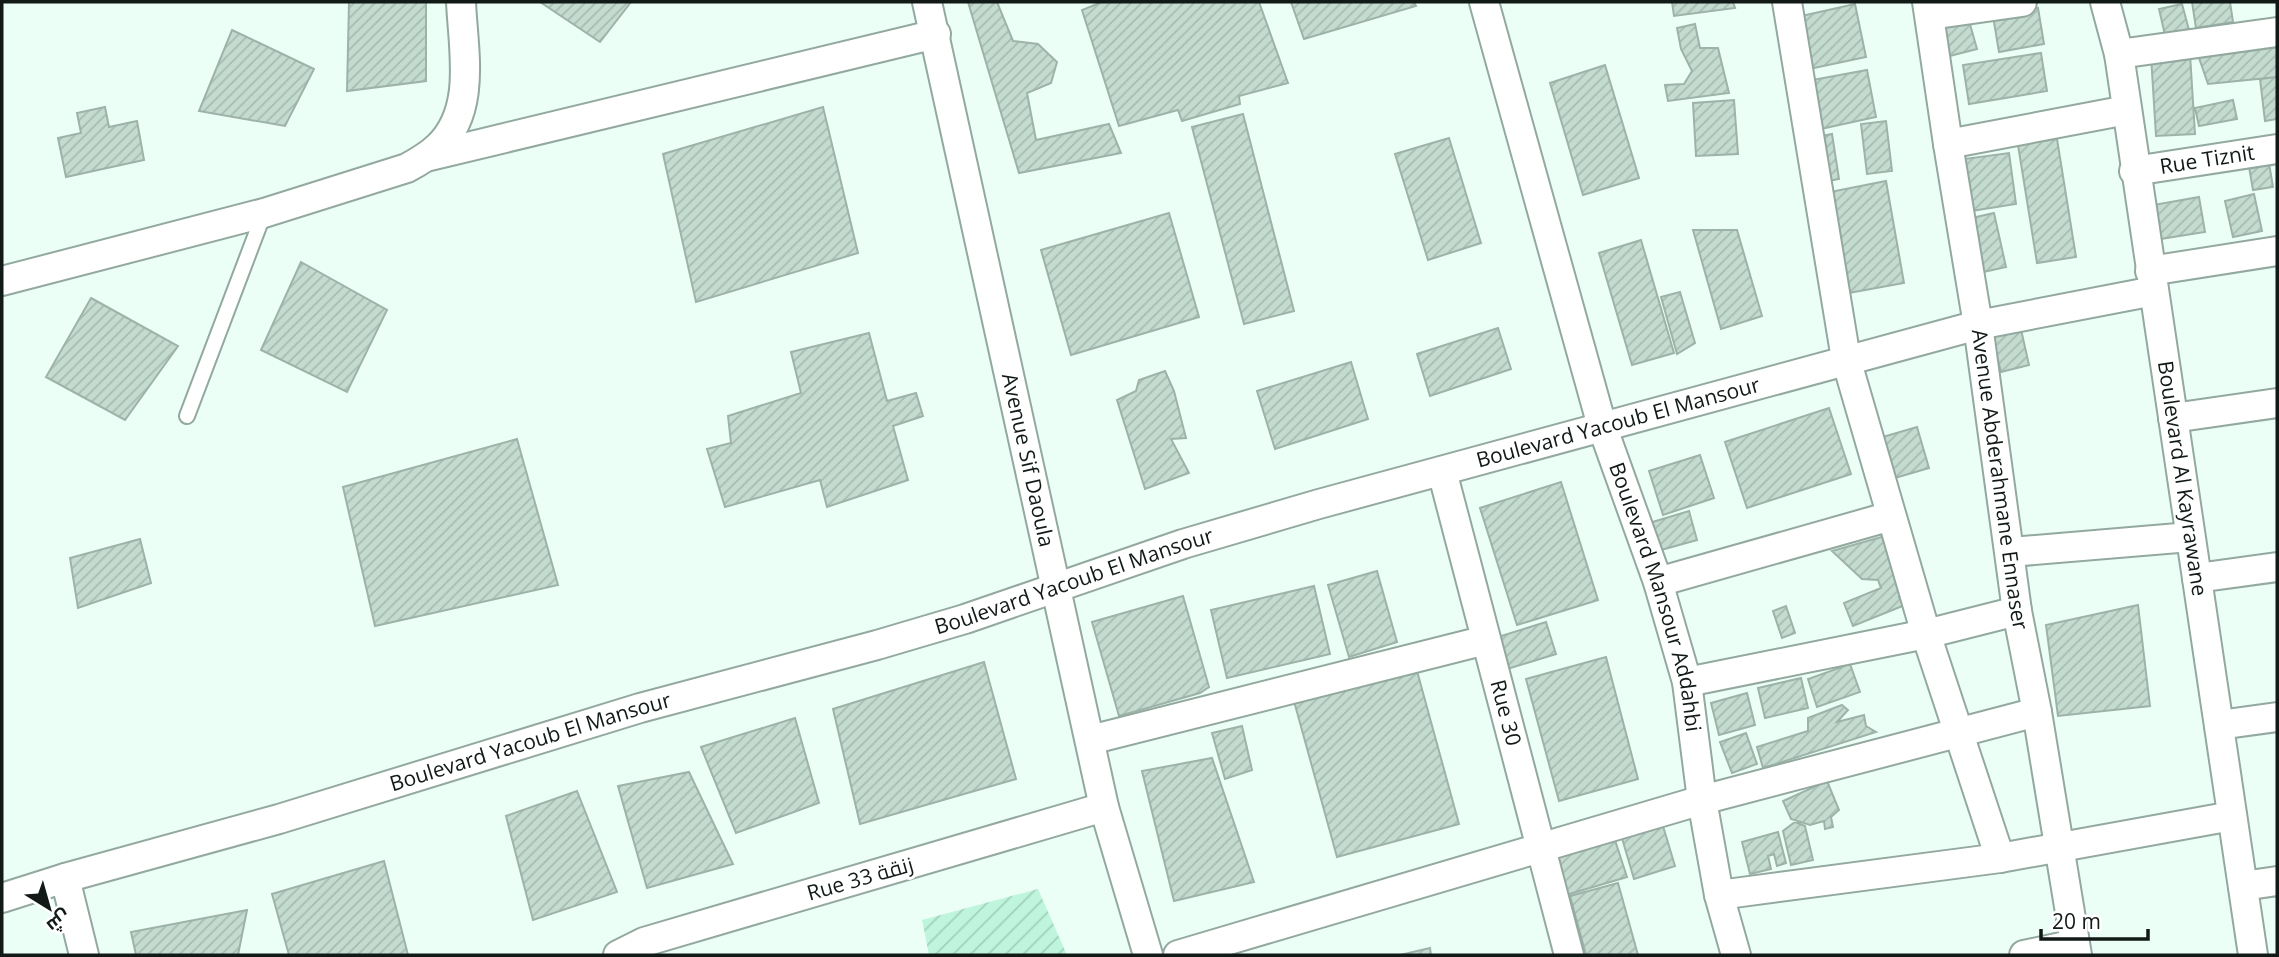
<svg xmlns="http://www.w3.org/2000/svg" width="2279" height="957" font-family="'Open Sans',Cairo,sans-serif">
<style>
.garden{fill:url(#garden-furrows)}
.building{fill:url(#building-hatch);stroke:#9db3a9;stroke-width:2}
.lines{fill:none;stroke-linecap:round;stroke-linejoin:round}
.service-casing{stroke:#93a99f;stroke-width:18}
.minor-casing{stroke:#93a99f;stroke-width:32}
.service{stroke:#fff;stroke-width:14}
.minor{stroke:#fff;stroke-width:28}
.labels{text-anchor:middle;stroke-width:6;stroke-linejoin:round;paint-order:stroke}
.street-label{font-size:21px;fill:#111a16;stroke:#fff}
</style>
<defs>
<pattern id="garden-furrows" width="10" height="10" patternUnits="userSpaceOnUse" patternTransform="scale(1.75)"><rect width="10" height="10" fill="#bef5dc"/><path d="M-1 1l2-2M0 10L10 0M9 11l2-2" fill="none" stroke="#a2d1bc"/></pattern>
<pattern id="building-hatch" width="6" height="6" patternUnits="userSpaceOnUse" patternTransform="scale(1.75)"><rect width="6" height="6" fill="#c4dbd0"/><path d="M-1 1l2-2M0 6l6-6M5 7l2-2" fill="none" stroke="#a7bbb2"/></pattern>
</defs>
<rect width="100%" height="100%" fill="#ecfff6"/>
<path class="garden" d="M1038,889L1067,955H929L922,920Z"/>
<path class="building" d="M349,2H426V81L347,91Z
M540,2H631L600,42Z
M968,2H997L1013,41L1038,44L1057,62L1051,83L1027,93L1036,140L1109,124L1121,153L1019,173Z
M1102,2H1259L1288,83L1239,96L1240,104L1182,121L1178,110L1119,126L1082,10Z
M1102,2H1259L1288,83L1239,96L1240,104L1182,121L1178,110L1119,126L1082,10Z
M1291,2H1414L1416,6L1304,39Z
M1672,2H1733L1735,8L1674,16Z
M2192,2H2230L2233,22L2196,28Z
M1855,4L1866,57L1809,69L1797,17Z
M2182,4L2189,30L2165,35L2159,9Z
M2038,8L2044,44L1999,52L1993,16Z
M1968,17L1977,49L1946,57L1937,26Z
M1695,24L1700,48H1718L1729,93L1668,101L1665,85L1684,84L1692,71L1681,49L1677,28Z
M232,30L314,69L285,126L199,111Z
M2277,47V77L2208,84L2198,55Z
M2041,53L2047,91L1969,104L1963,65Z
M2190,54L2195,134L2156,136L2151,56Z
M1605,65L1639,178L1583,195L1550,83Z
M1867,70L1876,117L1816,130L1807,81Z
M2277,77V119L2265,121L2260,79Z
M1734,100L1738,154L1696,156L1693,103Z
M2233,100L2237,119L2199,126L2195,108Z
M105,107L109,127L137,121L144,160L66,177L58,138L81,133L77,113Z
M823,107L858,253L696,302L663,154Z
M1243,114L1294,311L1244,324L1192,127Z
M1886,121L1892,171L1867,174L1861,124Z
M1832,134L1839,179L1823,182L1816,137Z
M1449,138L1481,243L1428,260L1395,154Z
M2057,139L2076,257L2037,263L2018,145Z
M2009,153L2016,204L1971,211L1964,159Z
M2268,157L2273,187L2253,190L2248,161Z
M1886,181L1904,283L1843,294L1825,193Z
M2254,194L2262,231L2233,237L2225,201Z
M2199,197L2205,232L2154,240L2148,206Z
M1169,213L1199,317L1071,355L1041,250Z
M1994,213L2006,267L1979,273L1967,219Z
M1693,230H1737L1762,316L1721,329Z
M1641,240L1674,353L1632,365L1599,253Z
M301,262L387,310L347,392L261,350Z
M1680,292L1695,343L1677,354L1661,297Z
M91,298L178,346L125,420L46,377Z
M2020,325L2029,365L2001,372L1991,332Z
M1498,328L1511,369L1430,396L1417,354Z
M869,333L887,401L916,393L923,416L893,426L908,480L827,507L820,480L725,507L707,449L731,443L728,416L801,393L791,352Z
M1351,362L1368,419L1275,449L1257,391Z
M1165,371L1174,391L1186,438L1171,439L1189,473L1145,489L1117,400L1136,391L1139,380Z
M1829,408L1851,474L1747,508L1725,442Z
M1917,427L1929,468L1888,480L1876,439Z
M517,439L558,585L375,626L343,487Z
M1700,455L1714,498L1663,515L1649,471Z
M1561,482L1598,600L1517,625L1480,508Z
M1689,511L1697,540L1654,552L1646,524Z
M1892,534L1909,594L1899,597L1905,605L1853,626L1844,603L1881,588L1878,580L1862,579L1832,551Z
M140,539L151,583L78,608L70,558Z
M1377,571L1397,642L1349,657L1328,585Z
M1314,586L1330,654L1227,678L1211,610Z
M1183,596L1209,687L1200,693L1119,716L1092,622Z
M2138,605L2150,706L2058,716L2046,625Z
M1786,606L1795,633L1782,638L1773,611Z
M1546,622L1556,654L1504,670L1495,638Z
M1606,657L1638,779L1559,801L1526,679Z
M1414,660L1459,824L1337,857L1292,694Z
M984,662L1016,779L860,824L833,709Z
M1850,664L1860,692L1817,707L1808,679Z
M1801,678L1808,708L1765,718L1758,688Z
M1747,693L1755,725L1719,735L1711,703Z
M1842,705L1848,710L1837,722L1864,715L1866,726L1876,732L1763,768L1757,747L1808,731V718Z
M795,718L819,803L736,833L701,747Z
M1242,726L1252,770L1225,779L1212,733Z
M1746,733L1757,764L1732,773L1720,742Z
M1212,758L1254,882L1174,901L1142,771Z
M689,772L733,864L647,888L618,786Z
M1827,781L1839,810L1831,817L1833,827L1825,829L1824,821L1810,825L1791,819L1783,801Z
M577,791L617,892L533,920L506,816Z
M1660,816L1675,866L1634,879L1619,828Z
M1795,822L1805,826L1813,860L1791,865L1783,831Z
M1778,832L1786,863L1777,866L1774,854L1768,856L1771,869L1750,874L1742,842Z
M1613,834L1627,877L1566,895L1553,852Z
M384,861L408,955H289L272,894Z
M1618,883L1638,955H1586L1570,896Z
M247,910L238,955H136L131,932Z
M1430,948L1431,955H1400Z"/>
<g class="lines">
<g class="service-casing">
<path id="service" d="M187,416L264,213"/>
</g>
<g class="minor-casing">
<g id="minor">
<path id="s1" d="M927,2L1104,807L1148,955"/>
<path id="s2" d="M1484,2L1602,426L1658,582L1687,682L1702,800L1719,895L1736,955"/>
<path d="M1787,2L1846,359L1926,634L2000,858"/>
<path id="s3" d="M1927,2L1948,144L1978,325L2017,611L2037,712L2077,955"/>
<path id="s4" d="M2105,2L2119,54L2253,955"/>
<path d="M1930,15L2022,2"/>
<path d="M2119,54L2277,32"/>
<path d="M1948,144L2127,110"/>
<path d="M426,157L936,34"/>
<path id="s5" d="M2134,171L2277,149"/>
<path d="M2150,271L2277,251"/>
<path d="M2,281L264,213L407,168C418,162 429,156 438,147C477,110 463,49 461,2"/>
<path d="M2173,418L2277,403"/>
<path id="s6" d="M1442,471L1569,955"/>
<path d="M2011,552L2190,537"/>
<path d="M2197,578L2277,567"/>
<path d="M1658,582L1891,516"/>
<path d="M1687,682L1926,634L2017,611"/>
<path d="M2219,725L2277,717"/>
<path d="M1090,740L1486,640"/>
<path d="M65,878L84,955"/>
<path d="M2243,886L2277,881"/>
<path d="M1719,895L2000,858L2232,816"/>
<path id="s7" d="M2,898L65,878L279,819L640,708L877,645L965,619L1183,544L1319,504L1978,325L2154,291"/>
<path d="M618,955L644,942L1104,807"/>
<path d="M1178,955L1702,800L2037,712"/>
<path d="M2024,955L2075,944"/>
</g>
</g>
<use href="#service" class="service"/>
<use href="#minor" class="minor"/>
</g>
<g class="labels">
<g class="street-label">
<text dy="7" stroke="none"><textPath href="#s5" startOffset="74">Rue Tiznit</textPath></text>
<text dy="7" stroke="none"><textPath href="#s7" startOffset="1685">Boulevard Yacoub El Mansour</textPath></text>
<text dy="7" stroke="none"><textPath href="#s1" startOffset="469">Avenue Sif Daoula</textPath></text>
<text dy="7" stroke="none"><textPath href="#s4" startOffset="483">Boulevard Al Kayrawane</textPath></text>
<text dy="7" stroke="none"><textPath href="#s3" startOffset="483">Avenue Abderahmane Ennaser</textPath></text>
<text dy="7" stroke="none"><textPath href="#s7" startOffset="1118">Boulevard Yacoub El Mansour</textPath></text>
<text dy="7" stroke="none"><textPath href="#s2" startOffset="620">Boulevard Mansour Addahbi</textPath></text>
<text dy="7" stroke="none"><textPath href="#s6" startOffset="250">Rue 30</textPath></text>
<text dy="7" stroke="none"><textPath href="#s7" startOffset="551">Boulevard Yacoub El Mansour</textPath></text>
<text transform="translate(860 879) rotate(-16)" y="7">Rue 33 زنقة</text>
</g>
</g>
<rect width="2279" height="957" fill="none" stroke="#111a16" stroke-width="7"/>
<g transform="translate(49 908) rotate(143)" stroke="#ffffff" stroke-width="5" paint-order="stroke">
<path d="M0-5L12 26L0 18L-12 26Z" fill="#111a16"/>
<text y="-10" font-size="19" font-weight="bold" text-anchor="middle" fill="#111a16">ش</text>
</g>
<path d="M2041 929v10h107v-10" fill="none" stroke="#111a16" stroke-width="3.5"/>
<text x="2052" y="929" font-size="21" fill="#111a16" stroke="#ffffff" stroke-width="5" paint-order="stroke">20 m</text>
</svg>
